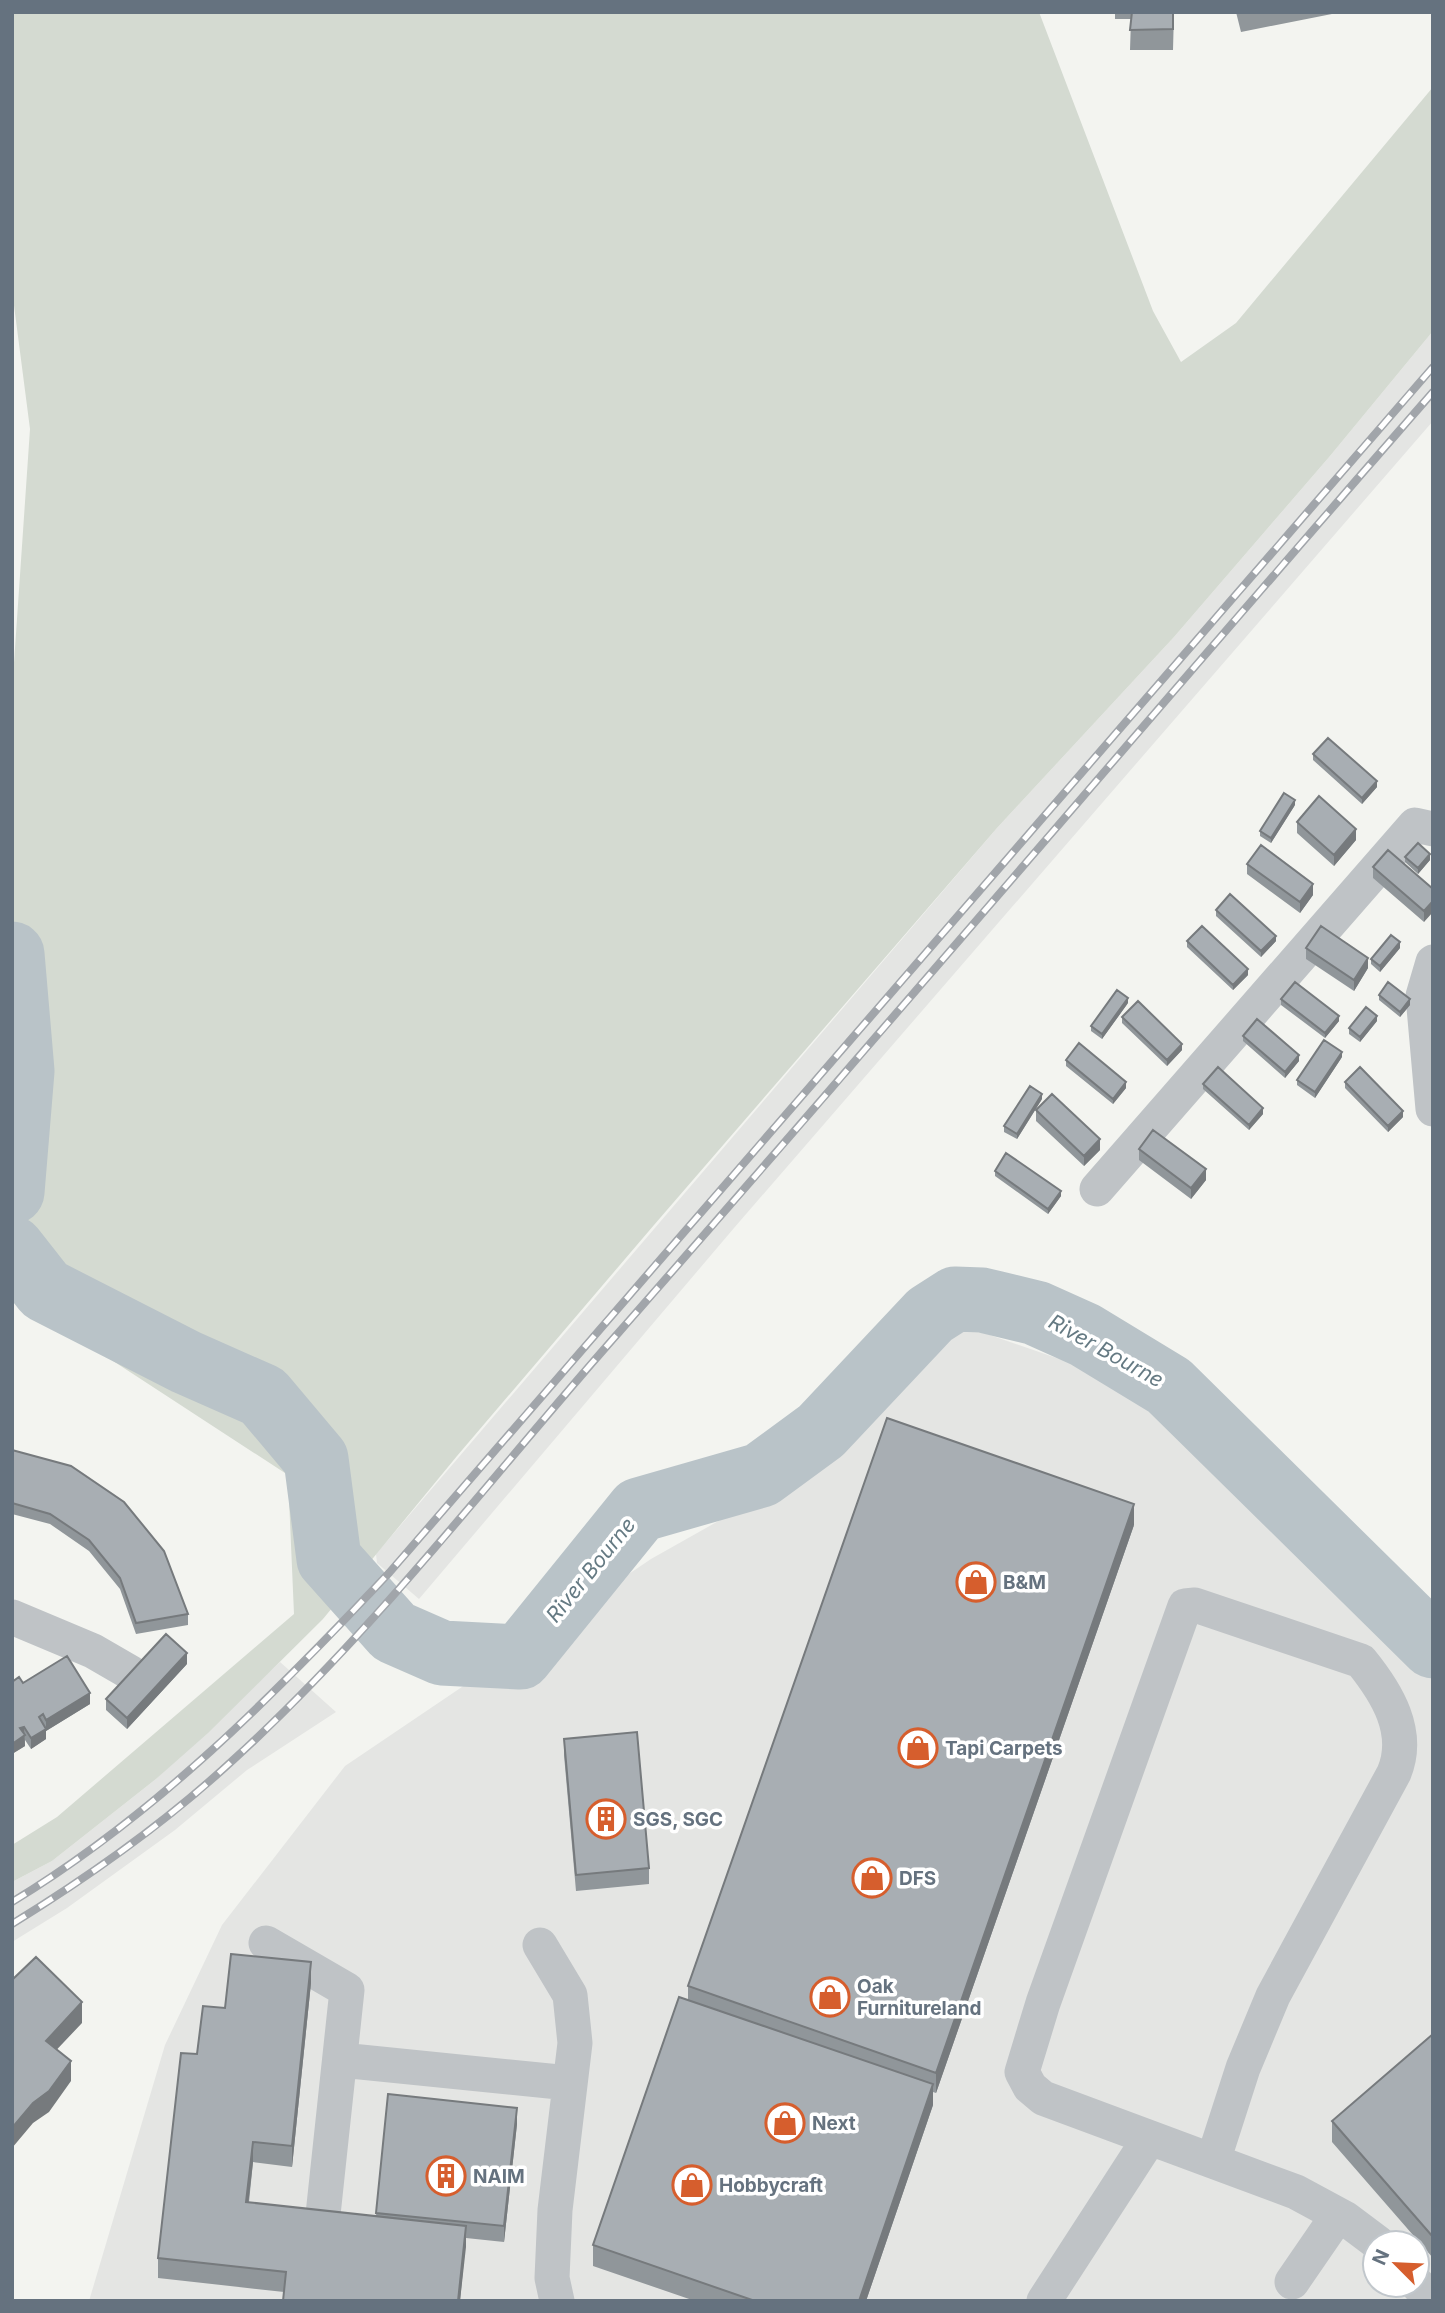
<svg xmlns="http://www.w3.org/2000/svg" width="1445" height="2313" font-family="Inter,sans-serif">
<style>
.built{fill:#e4e5e3;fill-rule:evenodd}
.green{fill:#d4dad1}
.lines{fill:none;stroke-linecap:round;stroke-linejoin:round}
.river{stroke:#b9c3c8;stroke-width:65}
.minor{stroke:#bfc3c6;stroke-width:35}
.rail-casing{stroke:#a1a5aa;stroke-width:8}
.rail{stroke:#fff;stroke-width:5;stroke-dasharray:16;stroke-linecap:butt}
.wall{fill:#90969a}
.shaded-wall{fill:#767a7d}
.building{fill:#a8aeb3;stroke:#767a7d;stroke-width:2}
.labels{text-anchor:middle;stroke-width:7;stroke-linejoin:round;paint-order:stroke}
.poi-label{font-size:19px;font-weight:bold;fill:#65727f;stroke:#fff;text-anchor:start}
.water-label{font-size:21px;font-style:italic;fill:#657a83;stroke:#fff}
</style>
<rect width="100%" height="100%" fill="#f3f4f0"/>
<path class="built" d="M1433,331V421L734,1228L419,1599L377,1563L376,1554L997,828L1174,637L1330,456Z
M958,1324L1158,1393L1324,1555L1433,1675V2301H89L165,2045L222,1925L345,1766L651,1559L832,1457ZM1375,2243H1417V2285H1375Z
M280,1662L336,1712L247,1770L175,1830L67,1908L12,1942V1882L52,1861L156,1779Z"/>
<path class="green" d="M12,12H1039L1153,311L1181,362L1236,323L1433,87V331L1330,456L1174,637L997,828L654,1225L457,1456L323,1619L208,1733L156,1779L52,1861L12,1882V1845L57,1817L294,1614L288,1475L12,1295V692L30,429L12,290Z"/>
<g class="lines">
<path class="river" d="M12,954L22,1071L12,1192
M12,1248L45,1290L186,1362L263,1396L316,1459L329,1559L394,1632L442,1653L520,1657L639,1510L761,1475L821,1431L930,1315L955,1299L982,1300L1036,1313L1085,1335L1169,1386L1433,1646"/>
<path class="minor" d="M1433,962L1423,996L1433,1109
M1097,1189L1415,825L1433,829
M12,1617L93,1651L131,1673
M266,1943L347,1990L322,2224
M540,1945L570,1995L575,2043L555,2210L552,2278L557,2301
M341,2060L569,2083
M1213,2161L1243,2068L1273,1996L1394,1773C1411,1732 1387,1693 1361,1661L1195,1605L1185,1606L1043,2003L1022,2072L1030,2087L1043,2098L1296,2192L1346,2219L1378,2243
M1292,2282L1338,2215
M1417,2284L1432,2301
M1044,2301L1149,2139"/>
<g class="rail-casing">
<path id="rail" d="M12,1902C157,1814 274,1695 389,1573L1433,367
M12,1924C90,1876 165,1823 232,1761C372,1634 488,1481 613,1339C888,1026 1158,707 1433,392"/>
</g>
<use href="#rail" class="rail"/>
</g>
<path class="wall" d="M1115,12H1174L1173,50H1130L1131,19H1115Z
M1236,12H1342L1241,32Z
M1313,754L1377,787L1362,804L1313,760Z
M1295,805L1271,843L1260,836V831Z
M1297,822L1356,840L1334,866L1297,833Z
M1405,857L1430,860L1418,874L1405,862Z
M1247,864L1313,895L1300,913L1247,874Z
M1373,867L1433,889L1424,922L1373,878Z
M1216,910L1276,941L1261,957L1216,916Z
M1187,941L1248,975L1233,990L1187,947Z
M1306,948L1368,968L1354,991L1306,959Z
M1400,948L1380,972L1371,964V959Z
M1379,995L1410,1005L1400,1017L1379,1000Z
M1281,999L1339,1021L1325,1038L1281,1005Z
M1128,1003L1102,1039L1091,1031V1026Z
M1122,1017L1182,1050L1167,1066L1122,1023Z
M1377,1021L1360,1042L1349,1034V1028Z
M1243,1036L1299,1061L1285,1078L1243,1041Z
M1342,1057L1315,1098L1297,1085V1080Z
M1066,1060L1126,1088L1113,1104L1066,1066Z
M1345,1082L1403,1117L1388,1132L1345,1088Z
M1203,1084L1263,1114L1249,1130L1203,1089Z
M1042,1099L1017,1139L1004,1132V1126Z
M1036,1110L1100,1150L1084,1166L1036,1121Z
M1139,1149L1206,1180L1191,1199L1139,1160Z
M995,1171L1061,1196L1048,1214L995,1176Z
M12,1450L188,1614V1625L136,1634L120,1589L89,1551L50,1524L12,1514Z
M1134,1525L936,2093L933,2092V2105L866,2301H695L593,2266V2245L688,2000V1986Z
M187,1664L127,1729L106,1710V1699Z
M23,1683L90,1704L46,1731V1739L31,1749L25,1740V1746L12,1754Z
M564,1739L649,1868V1884L576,1891L564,1755Z
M311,1983L292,2167L253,2162L249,2202L376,2216L388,2094L517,2124L504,2242L466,2238L460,2301H283L284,2292L158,2278V2258L197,2054L225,2008Z
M1433,2034V2258L1332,2142V2121Z"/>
<path class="shaded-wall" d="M1377,781V787L1362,804V798Z
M1295,800V805L1271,843V838Z
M1356,829V840L1334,866V855Z
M1430,854V860L1418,874V868Z
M1313,884V895L1300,913V902Z
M1433,901V912L1424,922V911Z
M1276,936V941L1261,957V951Z
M1400,942V948L1380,972V966Z
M1368,958V968L1354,991V980Z
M1248,969V975L1233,990V985Z
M1128,998V1003L1102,1039V1034Z
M1410,999V1005L1400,1017V1012Z
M1339,1016V1021L1325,1038V1033Z
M1377,1016V1021L1360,1042V1037Z
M1182,1044V1050L1167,1066V1060Z
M1342,1052V1057L1315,1098V1092Z
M1299,1055V1061L1285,1078V1072Z
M1126,1082V1088L1113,1104V1099Z
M1042,1094V1099L1017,1139V1134Z
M1263,1108V1114L1249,1130V1125Z
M1403,1111V1117L1388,1132V1126Z
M1100,1139V1150L1084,1166V1156Z
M1206,1169V1180L1191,1199V1188Z
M1061,1191V1196L1048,1214V1209Z
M1134,1504V1525L936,2093V2073Z
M187,1653V1664L127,1729V1718Z
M90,1693V1704L46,1731V1720Z
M24,1727L25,1746L12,1754V1744L20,1728Z
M46,1729V1739L31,1749V1738Z
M311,1962V1983L292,2167V2146Z
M82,2002V2023L46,2061V2041Z
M71,2061V2081L49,2112L33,2123L12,2148V2128L33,2103Z
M933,2084V2105L866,2301H859Z
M517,2108V2124L504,2242V2226Z
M253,2142V2162L246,2223V2202Z
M466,2226V2247L460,2301H458Z"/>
<path class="building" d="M1132,12H1173V29L1130,30Z
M1328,738L1377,781L1362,798L1313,754Z
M1284,793L1295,800L1271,838L1260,831Z
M1319,796L1356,829L1334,855L1297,822Z
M1418,843L1430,854L1418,868L1405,857Z
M1261,845L1313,884L1300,902L1247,864Z
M1388,850L1433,889V901L1424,911L1373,867Z
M1230,894L1276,936L1261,951L1216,910Z
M1202,926L1248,969L1233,985L1187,941Z
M1321,926L1368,958L1354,980L1306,948Z
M1391,935L1400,942L1380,966L1371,959Z
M1295,982L1339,1016L1325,1033L1281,999Z
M1388,982L1410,999L1400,1012L1379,995Z
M1117,990L1128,998L1102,1034L1091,1026Z
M1138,1001L1182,1044L1167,1060L1122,1017Z
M1366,1007L1377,1016L1360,1037L1349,1028Z
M1257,1019L1299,1055L1285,1072L1243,1036Z
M1324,1040L1342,1052L1315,1092L1297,1080Z
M1079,1043L1126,1082L1113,1099L1066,1060Z
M1218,1067L1263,1108L1249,1125L1203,1084Z
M1360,1067L1403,1111L1388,1126L1345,1082Z
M1030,1086L1042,1094L1017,1134L1004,1126Z
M1052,1094L1100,1139L1084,1156L1036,1110Z
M1153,1130L1206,1169L1191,1188L1139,1149Z
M1006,1153L1061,1191L1048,1209L995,1171Z
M887,1418L1134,1504L936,2073L688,1986Z
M12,1450L71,1466L124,1502L164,1551L188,1614L136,1623L120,1578L89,1540L50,1514L12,1503Z
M166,1634L187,1653L127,1718L106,1699Z
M67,1656L90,1693L46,1720L43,1714L39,1717L46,1729L31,1738L24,1727L20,1728L25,1735L12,1744V1682L19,1677L23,1683Z
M637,1732L649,1868L576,1875L564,1739Z
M231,1954L311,1962L292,2146L253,2142L246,2202L466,2226L458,2301H283L286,2272L158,2258L181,2053L197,2054L203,2006L225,2008Z
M36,1957L82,2002L46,2041L71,2061L49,2091L33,2103L12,2128V1980Z
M679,1997L933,2084L859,2301H755L593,2245Z
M1433,2034V2237L1332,2121Z
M388,2094L517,2108L504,2226L376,2213Z"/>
<defs>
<g id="shop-ring" transform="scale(2.0125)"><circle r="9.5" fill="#fff" stroke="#d65e2d" stroke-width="1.5"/><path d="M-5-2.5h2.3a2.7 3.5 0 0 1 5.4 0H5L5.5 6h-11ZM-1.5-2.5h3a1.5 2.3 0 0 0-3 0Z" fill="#d65e2d"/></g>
<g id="building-ring" transform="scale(2.0125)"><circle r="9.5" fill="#fff" stroke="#d65e2d" stroke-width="1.5"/><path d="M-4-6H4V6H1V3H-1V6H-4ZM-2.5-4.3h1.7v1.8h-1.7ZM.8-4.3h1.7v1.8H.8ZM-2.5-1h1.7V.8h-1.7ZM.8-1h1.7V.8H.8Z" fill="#d65e2d"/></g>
</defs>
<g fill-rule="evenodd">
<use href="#shop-ring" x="976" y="1582"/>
<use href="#shop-ring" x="918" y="1748"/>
<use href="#building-ring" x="606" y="1819"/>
<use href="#shop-ring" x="872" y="1878"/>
<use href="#shop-ring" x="830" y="1997"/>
<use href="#shop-ring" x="785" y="2123"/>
<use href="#building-ring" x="446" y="2176"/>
<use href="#shop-ring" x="692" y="2185"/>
</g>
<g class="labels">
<g class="poi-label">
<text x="1003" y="1589">B&amp;M</text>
<text x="945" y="1755">Tapi Carpets</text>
<text x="633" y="1826">SGS, SGC</text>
<text x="899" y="1885">DFS</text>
<text x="857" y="1993">Oak<tspan x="857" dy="22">Furnitureland</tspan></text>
<text x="812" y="2130">Next</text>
<text x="473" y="2183">NAIM</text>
<text x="719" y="2192">Hobbycraft</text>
</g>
<g class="water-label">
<text transform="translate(1106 1351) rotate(29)" y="7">River Bourne</text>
<text transform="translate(591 1570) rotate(-51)" y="7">River Bourne</text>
</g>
</g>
<rect width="1445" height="2313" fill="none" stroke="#65727f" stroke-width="28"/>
<g transform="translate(1396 2264) rotate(294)"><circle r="33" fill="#ffffff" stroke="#c1c7cc" stroke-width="2"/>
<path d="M0-5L12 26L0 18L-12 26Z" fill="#d65e2d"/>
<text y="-10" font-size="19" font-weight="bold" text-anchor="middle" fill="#65727f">N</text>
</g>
</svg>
